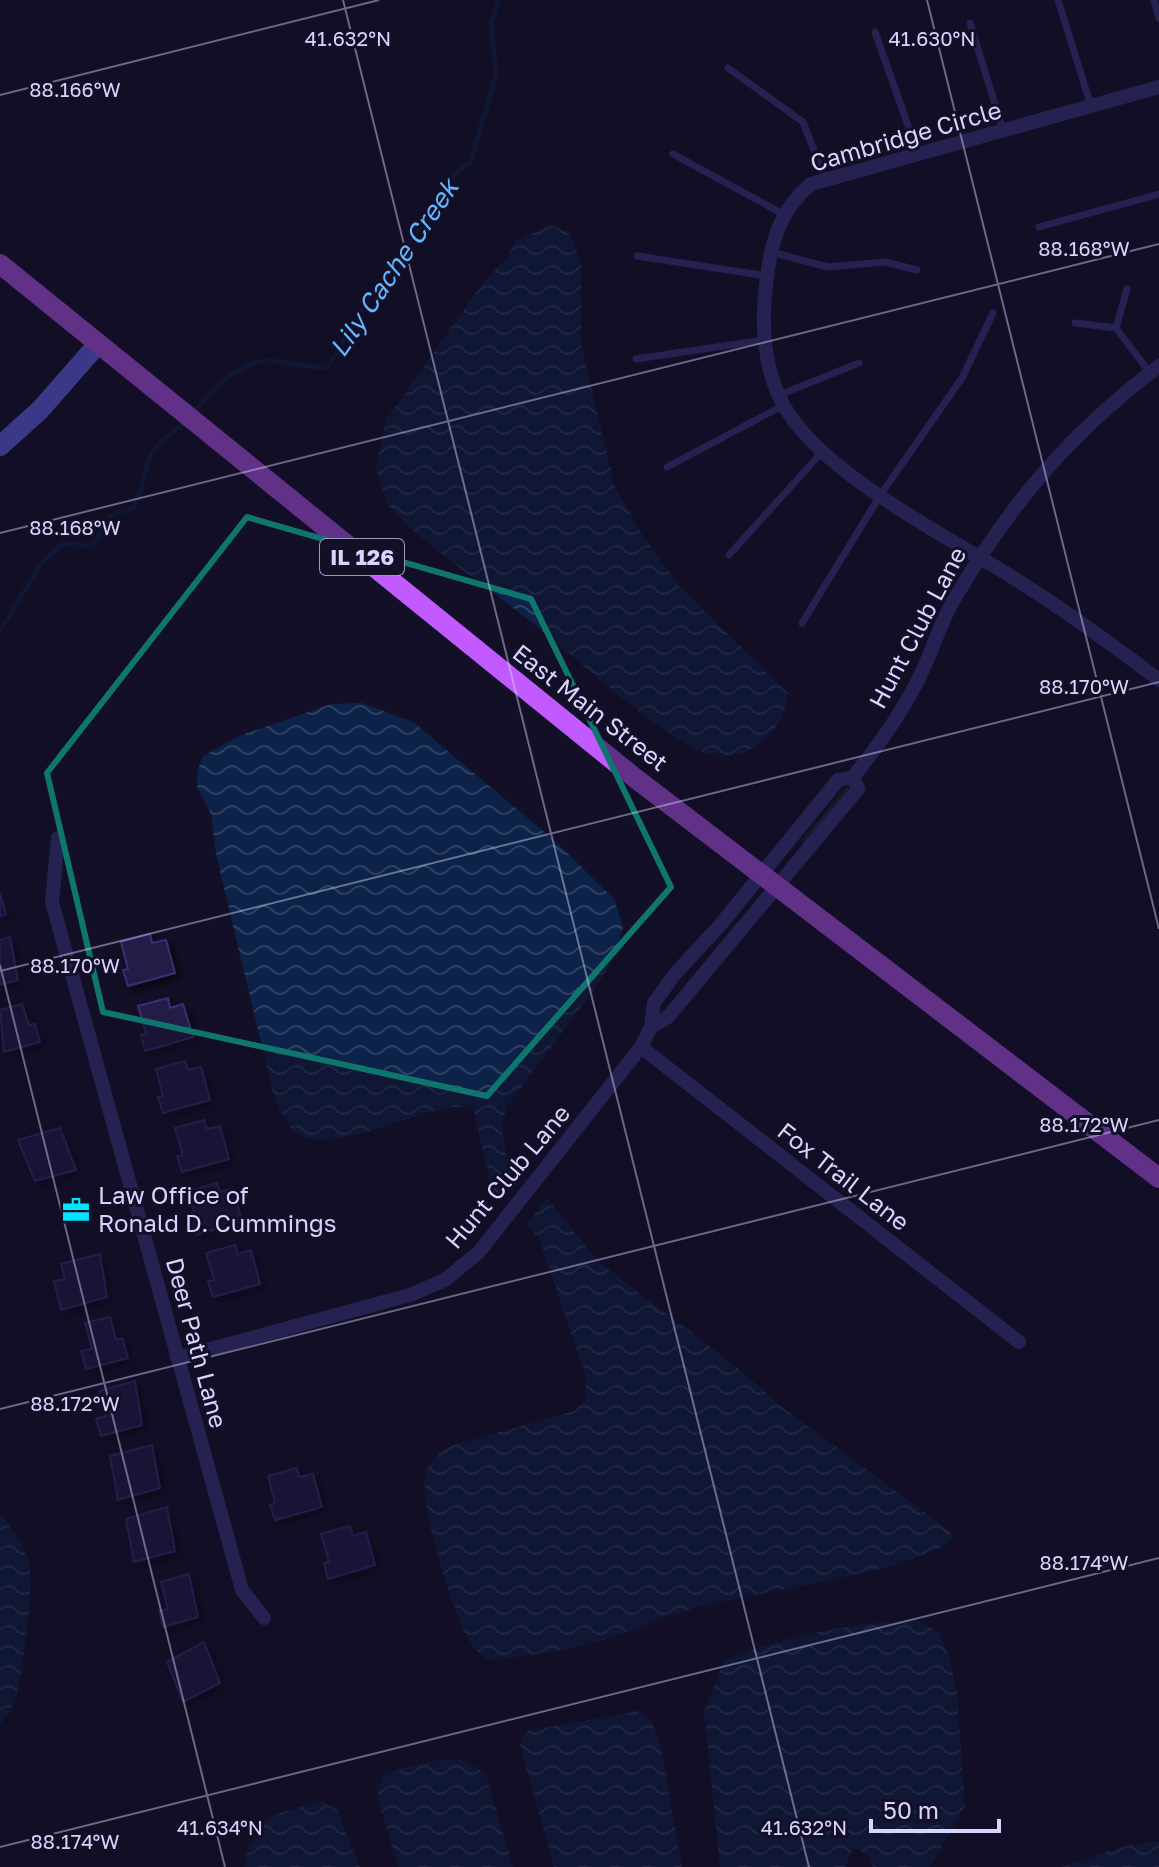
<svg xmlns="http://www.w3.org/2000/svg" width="1159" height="1867" font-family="'Golos Text',sans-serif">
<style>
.grass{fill:#12302f}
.water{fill:url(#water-waves)}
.pier{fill:#130f26}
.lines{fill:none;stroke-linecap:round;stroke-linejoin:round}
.stream{stroke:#0c2248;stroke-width:5}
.building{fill:#241b47;stroke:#3b2d73;stroke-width:2;filter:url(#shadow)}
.lane{stroke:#3d3a85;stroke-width:7}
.street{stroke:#3d3a85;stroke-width:14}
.secondary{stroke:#6f6bff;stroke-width:20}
.primary{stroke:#c25bff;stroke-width:20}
.marked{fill:none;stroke:#0f766e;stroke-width:6;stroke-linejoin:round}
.ticks{fill:none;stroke:#d9d4ff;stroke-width:2;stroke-opacity:0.45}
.labels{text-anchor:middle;stroke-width:6;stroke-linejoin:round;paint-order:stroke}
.shield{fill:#130f26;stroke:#9e99be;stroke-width:2}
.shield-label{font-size:22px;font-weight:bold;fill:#d9d4ff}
.street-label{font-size:24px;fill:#d9d4ff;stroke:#130f26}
.poi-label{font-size:24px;fill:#d9d4ff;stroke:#130f26;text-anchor:start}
.water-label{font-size:26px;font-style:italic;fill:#62b6ff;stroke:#130f26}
.ticks-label{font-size:20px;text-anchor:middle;fill:#d9d4ff;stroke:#130f26;stroke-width:6;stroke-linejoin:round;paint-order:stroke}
</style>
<defs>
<pattern id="water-waves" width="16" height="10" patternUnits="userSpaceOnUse" patternTransform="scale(2)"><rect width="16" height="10" fill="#0c2248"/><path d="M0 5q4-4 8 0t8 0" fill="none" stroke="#2f4163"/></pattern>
<filter id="shadow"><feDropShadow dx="4.5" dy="4.5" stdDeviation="4" flood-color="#0009"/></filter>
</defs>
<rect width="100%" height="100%" fill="#130f26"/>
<path class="grass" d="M847,786L850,790L804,845L802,840Z"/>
<path class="water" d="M551,225L570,234L581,262V345L615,487L643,536L679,586L788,693C787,727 749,764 713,755C666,744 577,658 536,626C497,594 454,566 416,533L390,508L381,487L376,466L386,420L481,285L508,256L515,241Z
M362,703L413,722L555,841L614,899L623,927L615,955L601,980L506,1108L502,1128L507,1159L546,1197L599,1262L739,1369L781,1406L950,1531L952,1539C927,1570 742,1594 695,1608C658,1618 622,1636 585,1645C554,1652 521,1657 489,1660C484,1656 478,1653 474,1648C455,1625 417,1499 426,1472C430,1459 439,1452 450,1446L574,1411L585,1401L586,1377L539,1238L492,1192L473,1108C428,1097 326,1166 292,1129C284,1121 279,1107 274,1097L216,854L211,814L197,787V772L203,756L239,736L331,704Z
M0,1514C12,1527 24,1546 29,1563C35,1582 22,1677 16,1698C13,1707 5,1717 0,1725Z
M916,1620L939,1632L950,1659L957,1693L965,1806L930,1867H873L867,1855L858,1849L852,1851L845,1867H720L704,1712L724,1661C785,1635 849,1623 916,1620Z
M638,1711L650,1718L661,1745L682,1867H554L520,1745L527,1731Z
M462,1760L485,1772L513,1867H398L378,1799L377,1789L385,1773L429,1761Z
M322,1801L337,1810L360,1867H244L248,1848L270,1816Z
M1159,1841V1867H1062L1125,1846Z"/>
<path class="pier" d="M521,1168L550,1195L525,1226L495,1200Z"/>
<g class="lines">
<path class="stream" d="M192,414C211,392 238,359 270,361C291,362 304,368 328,367L379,282L433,211L456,173L471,161L496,75L491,21L499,0
M0,631L41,564L62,544L92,546L110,516L134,507C144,489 143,464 156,447C164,437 177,431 186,421"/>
</g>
<path class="building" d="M0,893L6,914L0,916Z
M150,934L152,943L166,940L175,973L128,986L123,970L128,969L121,942Z
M10,937L18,980L0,985V940Z
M168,998L170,1008L183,1004L193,1037L145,1051L141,1035L146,1033L138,1006Z
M22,1004L29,1025L35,1024L40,1042L4,1052L0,1010Z
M185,1061L188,1070L201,1067L210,1100L163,1113L158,1097L163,1096L156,1069Z
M204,1120L207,1129L220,1126L229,1159L182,1172L177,1156L183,1155L175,1128Z
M60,1128L76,1170L35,1181L18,1140Z
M217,1183L220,1192L233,1189L242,1222L195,1235L190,1219L196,1218L188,1191Z
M235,1245L238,1254L251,1250L260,1284L213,1297L208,1281L214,1280L206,1253Z
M100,1254L107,1297L61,1310L54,1281L65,1279L61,1264Z
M110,1317L116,1340L122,1338L128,1358L86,1369L81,1351L92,1349L85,1323Z
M135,1381L142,1425L101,1436L96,1419L106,1416L99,1391Z
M152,1445L160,1488L118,1500L110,1456Z
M297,1468L299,1477L313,1474L322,1507L275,1520L270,1505L275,1503L268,1476Z
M167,1507L175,1551L134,1562L126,1519Z
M350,1526L353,1536L366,1532L375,1565L328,1579L324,1563L329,1562L321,1534Z
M189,1574L198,1617L163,1627L159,1611L168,1609L161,1582Z
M204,1642L220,1683L183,1702L167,1662Z"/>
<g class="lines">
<path class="lane" d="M1058,0L1091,106
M1154,0L1159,18
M970,23L1003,130
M875,32L918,154
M728,68L803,122L825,178
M673,154L783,214
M1039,227L1159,194
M771,252L828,267L885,262L917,270
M637,256L767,276
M1075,323L1116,328L1150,373
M1116,328L1127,289
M636,359L765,340
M779,395L859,363
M667,467L784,405
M729,555L822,452
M802,623L881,494L962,378L993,313"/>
<path class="street" d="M1159,87L811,184C779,210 770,245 766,286C761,325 764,369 783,404C818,470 940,533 1004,572C1058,605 1109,642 1159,680
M58,838L52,902L242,1590L264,1618
M651,1027L668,1017L858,789L853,777
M641,1047L1019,1342
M177,1358L410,1295L445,1280L479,1252L641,1047L651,1027L654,1003L674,975L721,924L838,780L853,777C879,745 902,713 920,676C932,652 939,626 952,603C1009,505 1068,435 1159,366"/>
<path class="secondary" d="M0,446L40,410L97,345"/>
<path class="primary" d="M0,264L635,778L1159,1178"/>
</g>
<path d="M0 0H1159V1867H0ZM247,517L531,599L671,887L487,1096L103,1012L47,773Z" fill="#130f26" fill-opacity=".55" fill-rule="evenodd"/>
<path class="marked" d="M247,517L531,599L671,887L487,1096L103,1012L47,773Z"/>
<path class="ticks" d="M343,0L809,1867M927,0L1159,929M0,95L379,0M0,533L1159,244M0,965L225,1867M0,971L1159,682M0,1409L1159,1120M0,1847L1159,1558"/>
<defs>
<g id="office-bare" transform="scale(2.16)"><path d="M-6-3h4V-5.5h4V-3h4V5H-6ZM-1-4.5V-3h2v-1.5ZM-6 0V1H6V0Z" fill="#00e5ff" stroke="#130f26" stroke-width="2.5" paint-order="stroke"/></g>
</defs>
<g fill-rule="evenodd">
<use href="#office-bare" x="76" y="1210"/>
</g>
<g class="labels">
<rect class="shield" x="320" y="539" width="84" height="36" rx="6"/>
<g class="shield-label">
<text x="362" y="565">IL 126</text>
</g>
<g class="street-label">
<text transform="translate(906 137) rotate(-16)" y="8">Cambridge Circle</text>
<text transform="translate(918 628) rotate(-62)" y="8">Hunt Club Lane</text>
<text transform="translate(590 708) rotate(38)" y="8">East Main Street</text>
<text transform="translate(508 1177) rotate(-50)" y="8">Hunt Club Lane</text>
<text transform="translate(843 1177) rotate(38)" y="8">Fox Trail Lane</text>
<text transform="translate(196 1343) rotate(75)" y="8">Deer Path Lane</text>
</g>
<g class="poi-label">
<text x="98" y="1204">Law Office of<tspan x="98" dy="28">Ronald D. Cummings</tspan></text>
</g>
<g class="water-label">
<text transform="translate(394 268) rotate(-56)" y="9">Lily Cache Creek</text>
</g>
</g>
<g class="ticks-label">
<text x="348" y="46">41.632°N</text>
<text x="932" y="46">41.630°N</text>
<text x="75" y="97">88.166°W</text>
<text x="1084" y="256">88.168°W</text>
<text x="75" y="535">88.168°W</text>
<text x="1084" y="694">88.170°W</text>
<text x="75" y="973">88.170°W</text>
<text x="1084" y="1132">88.172°W</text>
<text x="75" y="1411">88.172°W</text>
<text x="1084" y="1570">88.174°W</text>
<text x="220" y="1835">41.634°N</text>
<text x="804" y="1835">41.632°N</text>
<text x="75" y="1849">88.174°W</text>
</g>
<path d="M871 1819v12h128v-12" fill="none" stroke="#d9d4ff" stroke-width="4"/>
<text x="883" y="1819" font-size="24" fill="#d9d4ff" stroke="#130f26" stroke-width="6" paint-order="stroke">50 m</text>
</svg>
